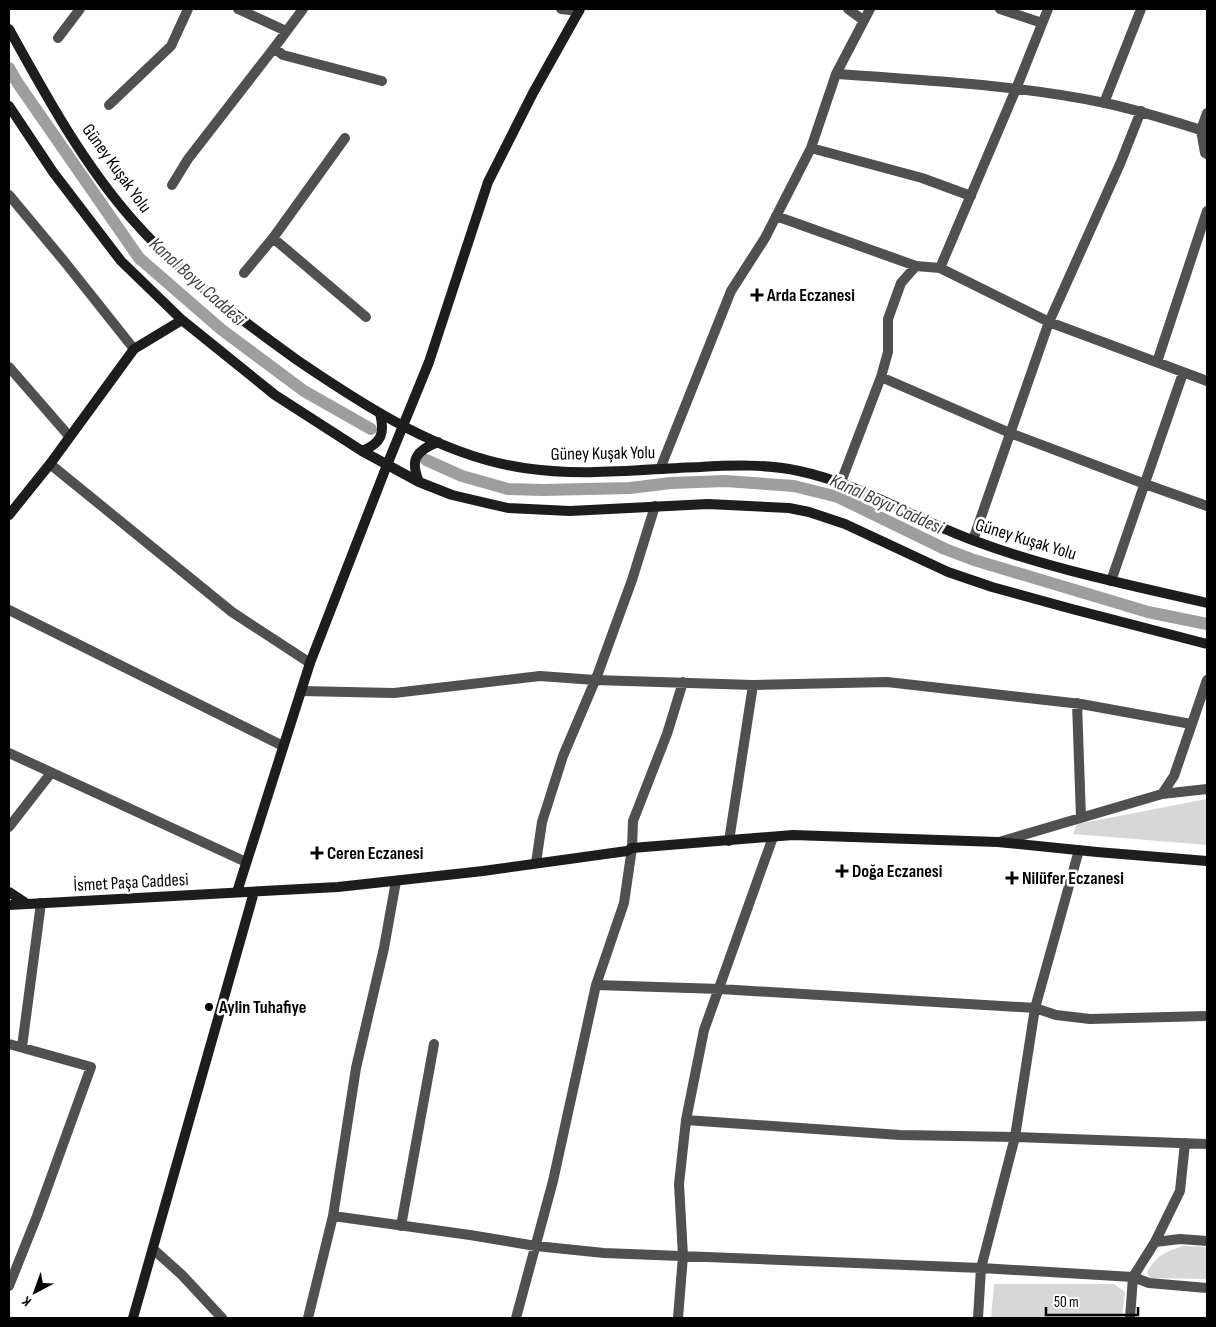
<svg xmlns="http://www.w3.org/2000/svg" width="1216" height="1327" font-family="'Sofia Sans Condensed',sans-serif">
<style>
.green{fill:#d7d7d7}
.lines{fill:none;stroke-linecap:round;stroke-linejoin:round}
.canal{stroke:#9e9e9e;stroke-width:12}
.street{stroke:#505050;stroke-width:10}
.secondary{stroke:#1d1d1d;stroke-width:10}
.poi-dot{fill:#000;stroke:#fff;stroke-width:2}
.labels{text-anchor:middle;stroke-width:5;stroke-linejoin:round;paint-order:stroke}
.street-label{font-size:18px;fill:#000;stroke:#fff}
.poi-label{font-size:18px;font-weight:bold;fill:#000;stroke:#fff;text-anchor:start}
.water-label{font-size:19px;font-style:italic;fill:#3f3f3f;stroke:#fff}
</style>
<rect width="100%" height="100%" fill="#fff"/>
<path class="green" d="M1207,799V845L1073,834L1077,824Z
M1183,1246L1207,1247V1279L1150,1278L1147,1272C1157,1255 1165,1252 1183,1246Z
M994,1284H1114L1125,1292L1122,1318H991Z"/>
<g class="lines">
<path class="canal" d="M9,68L17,82L139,258L222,330L304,391L371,429
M426,460L462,476L508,489L543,490L630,488L671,483L725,481L794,486L838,497L945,549L974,560L1148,612L1207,624"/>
<path class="street" d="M238,9L286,31
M561,9L579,11
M848,9L863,20
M1000,9L1042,23
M58,38L80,9
M274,48L283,55L382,81
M836,74C925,80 1017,85 1105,103C1138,110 1169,120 1201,130
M1104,103L1141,9
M109,105L171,46L188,9
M1207,113L1201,130L1205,153L1207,154
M811,148L922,178L971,196
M172,185L188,159L274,48L303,9
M9,195L64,261L134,349
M776,216L916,266L940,268L1049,322L1207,381
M273,238L366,317
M940,268L1016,89L1048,9
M244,273L273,238L345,138
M1157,362L1207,211
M9,367L69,436
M881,377L1010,433L1145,484L1207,506
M50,464L232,612L310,663
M660,469L731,291L765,238L811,148L836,74L870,9
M841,482L881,377L888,352V319L901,283L916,266
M973,540L1049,322L1120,164L1141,111
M1111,581L1183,373
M9,610L283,746
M301,691L394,693L540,676L595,680L753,685L887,682L1081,704L1191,724
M1077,703L1081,818
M9,753L246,862
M1162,794L1207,789
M9,827L51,773
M729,841L753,685
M999,842L1162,794L1174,776L1207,680
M536,863L542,822L563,756L597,676L632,580L655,506
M596,985L720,989L1035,1008L1056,1015L1090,1019L1207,1016
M9,1044L91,1067L37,1216L9,1286
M22,1047L41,903
M686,1120L900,1135L1015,1137L1207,1144
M333,1216L470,1235L536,1246L604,1253L981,1268L1133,1277L1149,1283L1207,1288
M401,1226L434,1044
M1155,1242L1180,1239L1207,1241
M153,1249L182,1275L222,1318
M308,1318L333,1216L356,1068L384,948L396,881
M516,1318L553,1181L596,985L624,903L632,848L633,821L667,734L683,682
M678,1318L683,1256L679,1184L686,1120L704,1030L773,837
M978,1318L981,1268L1015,1137L1035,1008L1079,850
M1130,1318L1133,1277L1155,1242L1180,1191L1185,1143"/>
<path class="secondary" d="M9,29C45,94 82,162 131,218C179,273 238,318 297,360C366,407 441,456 524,468C583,477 642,469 700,467C733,465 767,464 799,471C861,484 916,520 975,541C1050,569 1130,585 1207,603
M9,106L53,172L121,261L182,320L275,395L362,451L419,482L452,495L508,508L570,511L708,504L789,508L809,512L845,524L948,572L992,587L1072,609L1207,644
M362,451C382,443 385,433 380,413
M419,482C410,460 415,451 438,442
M9,515L50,464L134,349L182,320
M9,892L27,904
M237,892L310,663L387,465L429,362L488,182L533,93L580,9
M9,905L338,887L483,871L627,851L632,848L793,835L998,842L1097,852L1207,861
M133,1318L254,892"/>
</g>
<g class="poi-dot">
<path d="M754.5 287.5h5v5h5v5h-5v5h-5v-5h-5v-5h5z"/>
<path d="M314.5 845.5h5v5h5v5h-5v5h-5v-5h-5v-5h5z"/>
<path d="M839.5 863.5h5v5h5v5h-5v5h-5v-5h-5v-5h5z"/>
<path d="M1009.5 870.5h5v5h5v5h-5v5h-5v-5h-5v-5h5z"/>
<circle cx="209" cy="1007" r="5"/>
</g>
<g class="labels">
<g class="street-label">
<text transform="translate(117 168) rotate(54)" y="6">Güney Kuşak Yolu</text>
<text transform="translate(603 453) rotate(-1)" y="6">Güney Kuşak Yolu</text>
<text transform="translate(1026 539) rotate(17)" y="6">Güney Kuşak Yolu</text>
<text transform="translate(131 882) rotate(-3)" y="6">İsmet Paşa Caddesi</text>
</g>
<g class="poi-label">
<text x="767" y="301">Arda Eczanesi</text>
<text x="327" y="859">Ceren Eczanesi</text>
<text x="852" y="877">Doğa Eczanesi</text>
<text x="1022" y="884">Nilüfer Eczanesi</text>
<text x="219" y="1013">Aylin Tuhafiye</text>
</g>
<g class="water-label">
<text transform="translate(198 281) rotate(42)" y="7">Kanal Boyu Caddesi</text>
<text transform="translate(887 503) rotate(24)" y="7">Kanal Boyu Caddesi</text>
</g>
</g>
<rect width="1216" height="1327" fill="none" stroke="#000000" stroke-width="20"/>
<g transform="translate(35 1292) rotate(221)" stroke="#ffffff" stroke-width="4" paint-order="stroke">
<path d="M0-4L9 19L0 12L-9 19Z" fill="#000000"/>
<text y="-8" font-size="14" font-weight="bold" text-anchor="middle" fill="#000000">K</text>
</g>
<path d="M1046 1307v8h92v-8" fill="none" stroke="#000000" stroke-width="2.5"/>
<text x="1054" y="1307" font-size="15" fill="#000000" stroke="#ffffff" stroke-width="4" paint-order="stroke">50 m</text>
</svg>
